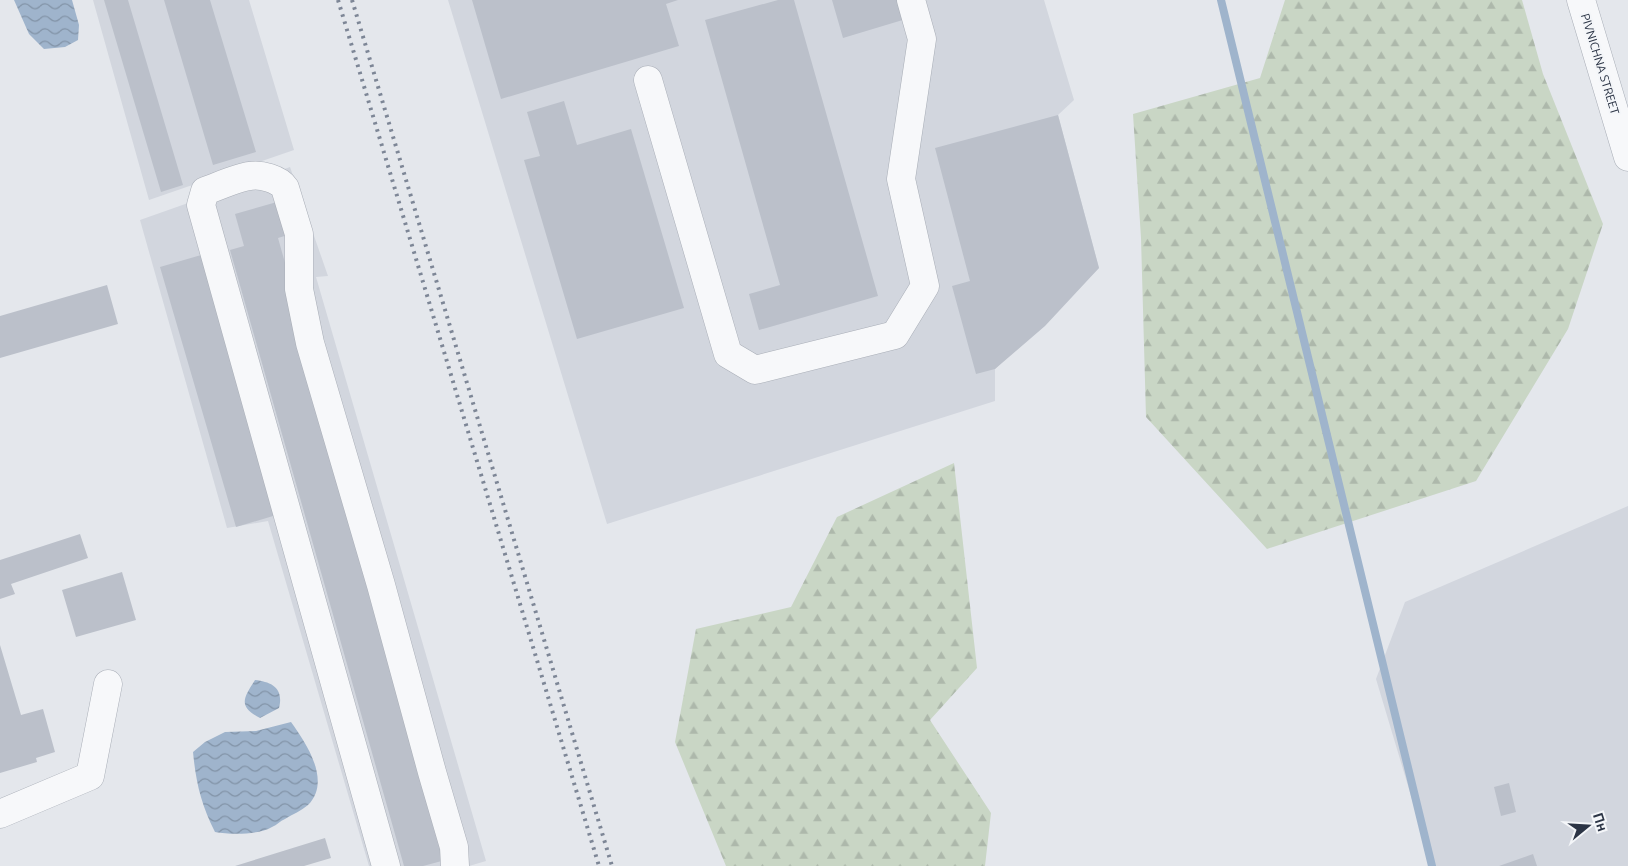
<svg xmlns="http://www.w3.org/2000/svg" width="1628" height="866" font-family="Ubuntu,sans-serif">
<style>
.built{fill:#d2d6de}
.forest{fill:url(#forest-firs)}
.water{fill:url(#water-waves)}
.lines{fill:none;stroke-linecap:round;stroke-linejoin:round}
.stream{stroke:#9fb4cc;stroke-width:8}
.building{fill:#bbc0ca}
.minor-casing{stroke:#a9aeb7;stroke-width:29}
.minor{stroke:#f7f8fa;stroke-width:28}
.rail{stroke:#7d8696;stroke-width:4;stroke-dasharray:2.5 5;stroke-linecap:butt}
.labels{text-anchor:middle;stroke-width:4;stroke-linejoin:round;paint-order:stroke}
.street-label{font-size:12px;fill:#2b3445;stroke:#f4f6f9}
</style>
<defs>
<pattern id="forest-firs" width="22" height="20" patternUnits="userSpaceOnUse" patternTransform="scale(1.25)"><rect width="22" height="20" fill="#c9d6c5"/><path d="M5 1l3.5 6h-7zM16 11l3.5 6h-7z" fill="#adb8ab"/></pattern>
<pattern id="water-waves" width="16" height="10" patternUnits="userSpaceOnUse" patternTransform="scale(1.25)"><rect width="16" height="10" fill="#9fb4cc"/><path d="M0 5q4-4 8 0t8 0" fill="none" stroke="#8293a7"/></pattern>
</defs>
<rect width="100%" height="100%" fill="#e4e7ec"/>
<path class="built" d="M93,0H249L294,150L149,200Z
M448,0H1044L1074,100L1058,115L1099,268L995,369V401L607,524Z
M290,167L328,276L316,277L486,861L469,866H369L268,521L227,528L140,220Z
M1628,506V866H1432L1376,679L1405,602Z"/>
<path class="forest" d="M1285,0H1522L1543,74L1603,224L1568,329L1476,481L1267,549L1146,417L1141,238L1133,114L1260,78Z
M954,463L977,668L930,720L991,813L985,866H726L675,742L696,629L791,607L837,517Z"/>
<path class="water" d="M14,0H72L79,25L78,40L65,47L44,49L29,34Z
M255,680C272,682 284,688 279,708L260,718C238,706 243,699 255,680Z
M291,722C306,743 332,781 308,805C301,811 293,814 285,819C280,821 277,825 272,827C258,835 231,835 215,832C201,804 196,783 193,752L205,742L225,732L256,731Z"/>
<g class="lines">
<path class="stream" d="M1221,0L1432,866"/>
</g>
<path class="building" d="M104,0H128L183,185L161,192Z
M164,0H210L256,152L213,165Z
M472,0H678L666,4L679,46L501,99Z
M778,0H794L878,296L759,330L749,294L780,285L705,20Z
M832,0H900L906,19L843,38Z
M564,101L577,145L631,129L684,308L577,339L524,160L540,156L527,112Z
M1058,115L1099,268L1045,326L995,369L976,374L952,286L970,281L935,148Z
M284,200L294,233L278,238L453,858L423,866H404L230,250L244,246L235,214Z
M208,253L283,513L236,527L160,267Z
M107,285L118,324L0,358V316Z
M80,534L88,558L11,584L15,594L0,599V560Z
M122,572L136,620L76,637L62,590Z
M0,645L21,715L43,709L55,752L36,758L37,762L0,773Z
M1509,783L1516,812L1501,816L1494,787Z
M325,838L331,858L304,866H235Z
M1533,854L1537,866H1499Z"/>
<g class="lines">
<g class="minor-casing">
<path id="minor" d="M1581,0L1628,157
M648,80L728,354L755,370L895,335L925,286L901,179L922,39L911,0
M0,814L90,776L108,684
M386,866L201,205L205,191C217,187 238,177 250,176C261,174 279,179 285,188L299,234V289L310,343L381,585L432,772L454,847L455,866"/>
</g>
<use href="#minor" class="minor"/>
<path class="rail" d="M338,0L599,866
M352,0L612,866"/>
</g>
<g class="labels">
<g class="street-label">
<text transform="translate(1600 64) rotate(73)" y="4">PIVNICHNA STREET</text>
</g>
</g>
<g transform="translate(1588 826) rotate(72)" stroke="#f4f6f9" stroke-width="4" paint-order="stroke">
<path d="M0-4L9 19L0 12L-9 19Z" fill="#2b3445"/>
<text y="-8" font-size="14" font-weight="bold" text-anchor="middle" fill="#2b3445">Пн</text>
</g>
</svg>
